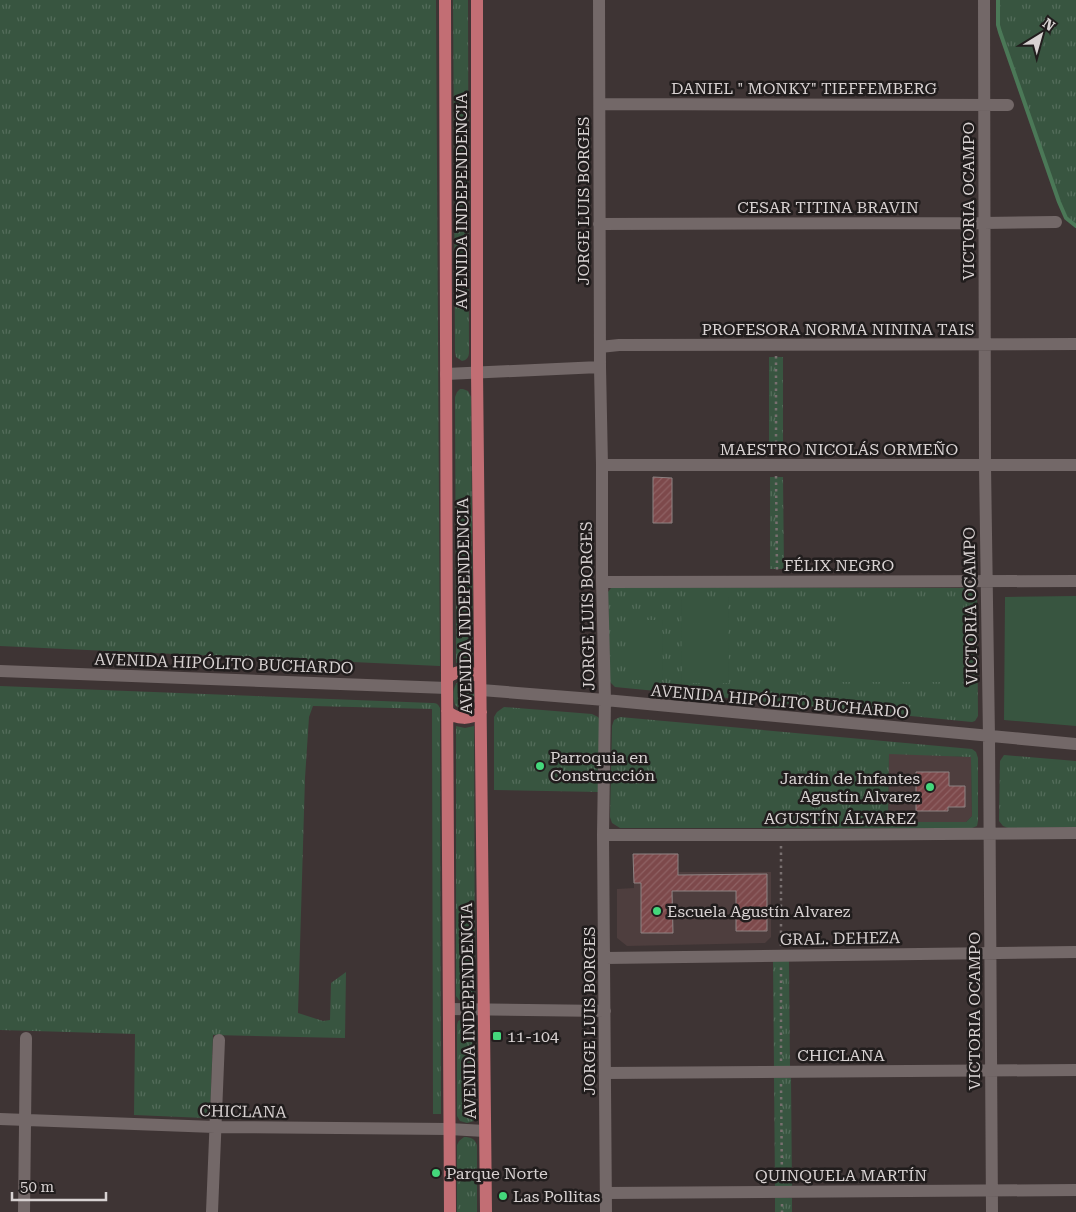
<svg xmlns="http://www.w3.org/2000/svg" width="1076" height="1212" font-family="'Roboto Serif',serif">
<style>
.built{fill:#4e3e3e}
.grass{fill:url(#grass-tufts);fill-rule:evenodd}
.garden{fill:#385540}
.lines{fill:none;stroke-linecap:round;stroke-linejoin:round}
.stream{stroke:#4b7857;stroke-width:4}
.building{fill:url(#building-hatch);stroke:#8d8282}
.path{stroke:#797070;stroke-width:2.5;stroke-dasharray:2.5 4;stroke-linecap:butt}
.minor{stroke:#736868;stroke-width:12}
.major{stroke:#c26e74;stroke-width:12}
.poi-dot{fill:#44d77b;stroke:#211d1d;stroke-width:2}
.labels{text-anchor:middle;stroke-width:5;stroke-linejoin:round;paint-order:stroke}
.street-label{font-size:16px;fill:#d8d2d2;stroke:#211d1d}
.poi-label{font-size:16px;fill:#d8d2d2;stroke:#211d1d;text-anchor:start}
</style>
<defs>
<pattern id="grass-tufts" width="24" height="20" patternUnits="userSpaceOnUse" patternTransform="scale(1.25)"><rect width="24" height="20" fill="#385540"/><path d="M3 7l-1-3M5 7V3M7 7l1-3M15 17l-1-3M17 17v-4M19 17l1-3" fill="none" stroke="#546d5b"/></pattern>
<pattern id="building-hatch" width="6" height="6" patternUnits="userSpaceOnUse" patternTransform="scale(1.25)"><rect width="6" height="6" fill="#7d494b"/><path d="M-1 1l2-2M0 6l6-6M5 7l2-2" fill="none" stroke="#8f6264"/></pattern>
</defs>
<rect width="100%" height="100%" fill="#3e3434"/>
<path class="built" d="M889,753L971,757L972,816L966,822H888Z
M678,853V872H771V937L765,943L627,946L617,938V889L634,888L633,854Z"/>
<path class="grass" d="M0,0H436L440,666L0,646Z
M453,0H468L469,352C469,357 467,360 462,361L456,357L455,352Z
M1000,0H1076V226L1066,218L1000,30Z
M769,357H783V449H769Z
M460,389H463L468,391L471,397L473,663L464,661L456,663L455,397L457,392Z
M770,477H783L784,569H770Z
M614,587L970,588L975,592L977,594L978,716L975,721L972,722L615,687L610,682L608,592L611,588Z
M459,681C484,679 475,724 455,705C453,697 452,686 459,681Z
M0,686L432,703C437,703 438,704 440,708L441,1114H433L432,709L313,706L309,717L305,778L298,1013L323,1021L330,1020L331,983L346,972L345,1038L213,1035L210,1115L205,1118L134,1115L135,1034L0,1030Z
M504,707L592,714L598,717L600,720L599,792L494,790V717L497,712Z
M620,717L972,749L976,752L978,758V821L977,826L972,828H620L612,823L610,817L612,726L614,720ZM889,754L971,757L972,816L966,822H888Z
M456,726L465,728L474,726L475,996L472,1001L465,1002L459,1000L456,996Z
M1004,755L1076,761V827L1008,828L1003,826L999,821L1000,761Z
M773,960H789L790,1067H774Z
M464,1018C470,1018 473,1021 475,1026L476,1116L474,1121L467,1123L460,1121L457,1116V1025L458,1021Z
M774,1078H791L792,1188H775Z
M464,1137C471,1137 475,1139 477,1145V1212H457V1145L459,1141Z
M775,1198H792V1212H775Z"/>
<path class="garden" d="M1076,596V726L1004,720L1005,597Z
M681,597H728L729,683H682Z
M841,602H963V682H841Z
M629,620H662L663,680H629Z"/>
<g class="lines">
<path class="stream" d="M998,0V25L1000,32L1059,202L1066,218L1076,226"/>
</g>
<path class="building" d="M653,477L672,478V523H653Z
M916,772H949V786H965V807H948V811H916Z
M633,854H678V875L767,874V931H736V891H672L673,933H641V883H634Z"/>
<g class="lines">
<path class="path" d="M776,356V453
M776,476L777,570
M781,846V946
M781,1061V966
M781,1084L782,1181
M782,1204V1212"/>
<path class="minor" d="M599,0L600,367L602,465V582L605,700L603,835L606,1212
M984,0L985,466L989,737L992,1212
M600,104L1008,105
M599,224L984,223L1056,222
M600,347L619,345L1076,344
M446,374L600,367
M602,465H1076
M602,582L1076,581
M0,671L447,688
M481,690L605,700L1076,744
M603,835H781L1076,833
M605,958L1076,952
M449,1009L605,1011
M605,1073L1076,1070
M0,1119L215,1127L449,1129L485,1131
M606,1193L1076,1190
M24,1212L26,1038
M212,1212L219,1040"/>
<path class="major" d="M445,0L447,678L450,1212
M477,0V372L486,1212
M447,678C459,669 468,669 480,678
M447,711C457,720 470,720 481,712"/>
</g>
<g class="poi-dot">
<circle cx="540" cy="766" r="5"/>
<circle cx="930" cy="787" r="5"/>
<circle cx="657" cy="911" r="5"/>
<rect x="492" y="1031" width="10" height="10" rx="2.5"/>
<circle cx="436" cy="1173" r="5"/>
<circle cx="503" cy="1196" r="5"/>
</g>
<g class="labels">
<g class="street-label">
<text x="804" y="94">DANIEL " MONKY" TIEFFEMBERG</text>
<text transform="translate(461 201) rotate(-90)" y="6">AVENIDA INDEPENDENCIA</text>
<text transform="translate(583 201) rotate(-90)" y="6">JORGE LUIS BORGES</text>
<text transform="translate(968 201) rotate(-90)" y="6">VICTORIA OCAMPO</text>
<text x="828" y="213">CESAR TITINA BRAVIN</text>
<text x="838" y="335">PROFESORA NORMA NININA TAIS</text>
<text x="839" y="455">MAESTRO NICOLÁS ORMEÑO</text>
<text x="839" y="571">FÉLIX NEGRO</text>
<text transform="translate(464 606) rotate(-91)" y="6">AVENIDA INDEPENDENCIA</text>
<text transform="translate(587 606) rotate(-91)" y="6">JORGE LUIS BORGES</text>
<text transform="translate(970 606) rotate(-91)" y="6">VICTORIA OCAMPO</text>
<text transform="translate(224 663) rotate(2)" y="6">AVENIDA HIPÓLITO BUCHARDO</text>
<text transform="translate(780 701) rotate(5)" y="6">AVENIDA HIPÓLITO BUCHARDO</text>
<text x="840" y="824">AGUSTÍN ÁLVAREZ</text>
<text transform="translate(840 938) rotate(-1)" y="6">GRAL. DEHEZA</text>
<text transform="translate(468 1011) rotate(-91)" y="6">AVENIDA INDEPENDENCIA</text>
<text transform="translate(589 1011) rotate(-90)" y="6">JORGE LUIS BORGES</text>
<text transform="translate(974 1011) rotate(-90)" y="6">VICTORIA OCAMPO</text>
<text x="841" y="1061">CHICLANA</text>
<text transform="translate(243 1111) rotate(1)" y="6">CHICLANA</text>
<text x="841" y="1181">QUINQUELA MARTÍN</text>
</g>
<g class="poi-label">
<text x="550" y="763">Parroquia en<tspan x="550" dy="18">Construcción</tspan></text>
<text x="920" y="784" text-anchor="end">Jardín de Infantes<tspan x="920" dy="18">Agustín Alvarez</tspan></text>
<text x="667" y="917">Escuela Agustín Alvarez</text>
<text x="507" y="1042">11-104</text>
<text x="446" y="1179">Parque Norte</text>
<text x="513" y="1202">Las Pollitas</text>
</g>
</g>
<g transform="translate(1041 35) rotate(37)" stroke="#211d1d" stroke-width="4" paint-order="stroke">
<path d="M0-4L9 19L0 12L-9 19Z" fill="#d8d2d2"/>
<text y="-8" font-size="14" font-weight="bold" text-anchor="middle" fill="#d8d2d2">N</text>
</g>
<path d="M12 1192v8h94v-8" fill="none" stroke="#d8d2d2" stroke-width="2.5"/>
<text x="20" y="1192" font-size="15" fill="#d8d2d2" stroke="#211d1d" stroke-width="4" paint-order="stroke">50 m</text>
</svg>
